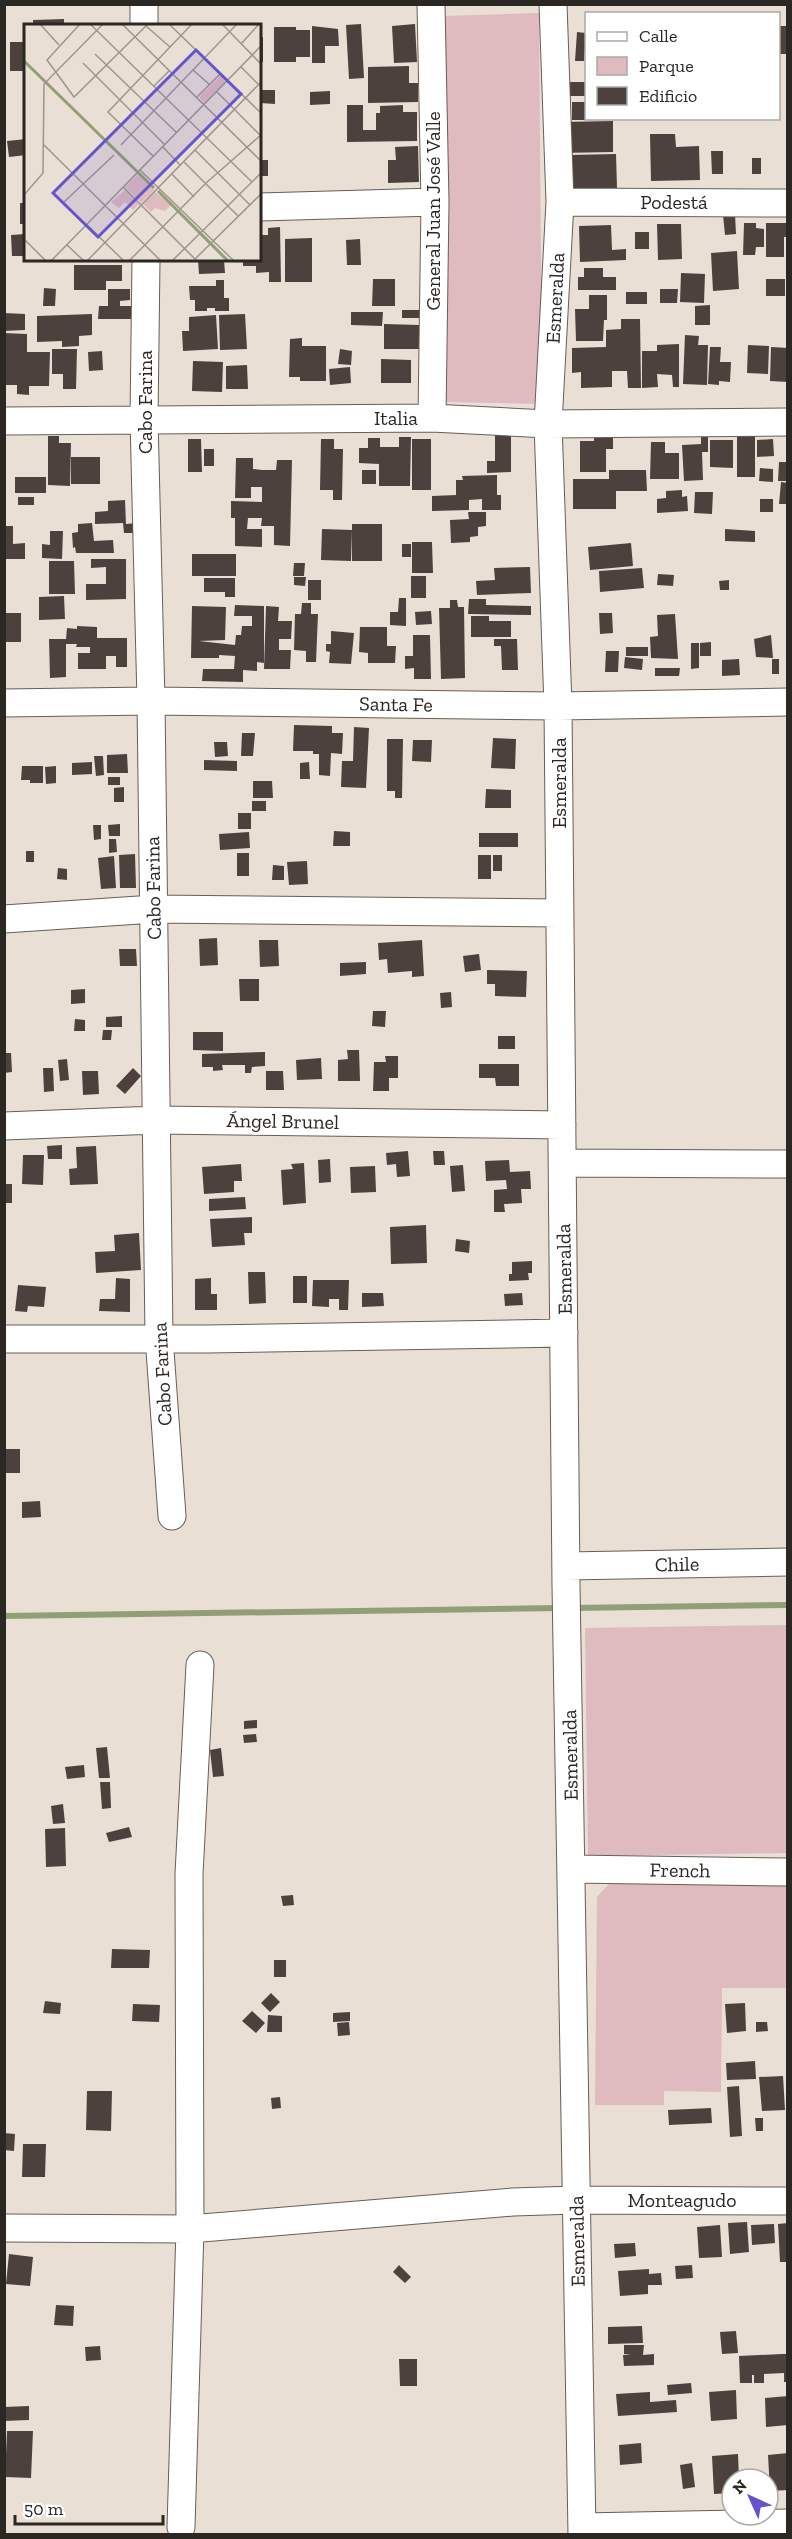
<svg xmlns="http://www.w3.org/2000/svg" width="792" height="2539" font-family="'Zilla Slab',serif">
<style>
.green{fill:#dfbabe}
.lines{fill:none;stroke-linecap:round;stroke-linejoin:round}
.stream{stroke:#919f76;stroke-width:6}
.building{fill:#4d413d}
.minor-casing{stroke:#685e55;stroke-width:29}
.minor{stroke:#fff;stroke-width:27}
.labels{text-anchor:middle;stroke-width:6;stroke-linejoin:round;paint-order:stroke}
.street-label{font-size:20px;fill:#2b2723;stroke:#fff}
.inset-river{fill:none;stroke:#919f76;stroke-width:3}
.inset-road{fill:none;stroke:#9e958d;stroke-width:1.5}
.view{fill:#6654cd;fill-opacity:0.15;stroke:#6654cd;stroke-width:3}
.inset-edge{fill:none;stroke:#2b2723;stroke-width:3}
</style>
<rect width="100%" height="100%" fill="#eadfd4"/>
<path class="green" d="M539,13L542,404L444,402V16Z
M787,1625V1853L588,1856L585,1628Z
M612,1881H787V1988H722L721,2092L664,2091V2105H595L597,1897Z"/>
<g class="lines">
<path class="stream" d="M572,1608L788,1605
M4,1616L559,1608"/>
</g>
<path class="building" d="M64,19V26H33V20Z
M361,24L364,78L349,79L346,25Z
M415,24L417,62L394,63L392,26Z
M312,26L338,29L339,46H325V63H312Z
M778,26H788V54H778Z
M274,27H296V30H310V57H296V62H274Z
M577,32L586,33L584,61H575Z
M260,37H263V62H260Z
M10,42H26V71H10Z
M409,66V83H418V102L368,103V67Z
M570,82H586V96H570Z
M260,90H275V104L260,103Z
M330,91V104L310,105V92Z
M572,102H586V120H572Z
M347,105H363V130H376V113H380V106L403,105V112H417V141L347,142Z
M613,121V152L560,153V122Z
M650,134H675L676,147L699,146L700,180L651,181Z
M26,139V155L9,157L7,141Z
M418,146L419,182L388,183V160H396L395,147Z
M711,151H723V174H712Z
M616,154L617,188H569V155Z
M752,158H761V174H752Z
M260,160H268V176H260Z
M20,203H26V224H20Z
M735,214L736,234L725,235L723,215Z
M744,223H756V228L764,229V247H756L755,255H743Z
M766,223H788V237H784V257H766Z
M657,224H681L682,259L658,260Z
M611,225L612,250L626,249V260L580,262L579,226Z
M280,227L281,282H269V272L256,273V266H243V260H260V235H268V228Z
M635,232H649V249H635Z
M26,234V256H12L11,235Z
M312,238V282H285V239Z
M360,239L361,265H347L346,240Z
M737,251L739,289L713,291L711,253Z
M198,260H224L225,273L199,274Z
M74,265H122V281H106V290H74Z
M584,268H603V277H616V290H578V277H584Z
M681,273L705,274L704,303L680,302Z
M373,279H395V306H372Z
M766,279H785V296H766Z
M216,280H224V298H229V311H215V308H207V311H195V300H190L189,286H216Z
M44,288L56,289L55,306H43Z
M108,289H130V300L120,301V306H131V319H98L99,306H108Z
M660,289H678L677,303H660Z
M626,292H647V304H626Z
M589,295H607V320H604L603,341H576L575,309H589Z
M710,305V325H695V306Z
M402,310H419V318H402Z
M351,312H383L382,326L351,325Z
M4,313L25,314V330L4,331Z
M92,314V335L79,336V346L62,347V341L37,342V316Z
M245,314L247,349L220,350L219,315Z
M216,315L218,349L183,351L182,331H189V317Z
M621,319H640L641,388H628L627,371H612V387L581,388V372L572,373V348L606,347V330L621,329Z
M384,324L420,325V349H384Z
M4,333L27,334V352H50L49,386H29V395L17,394V385H4Z
M685,335L699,336L698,345H708L707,385L683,384Z
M302,338V346H326V381H300V377H289L290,339Z
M679,344V387H673L672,375L657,374L658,387L642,388V351H657V345Z
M748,345L769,346L768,374L747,373Z
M710,347H721L720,362H731L730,382L719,381V385L708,384Z
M771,347L788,348V382L770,381Z
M52,349H77L76,389H63V374H52Z
M340,349L352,351L351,365L338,364Z
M102,351L103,370L89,371L88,352Z
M381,359L411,360V383H381Z
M193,361L223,362L222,392L192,391Z
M247,365L248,389H226V366Z
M350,367L351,383L330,385L329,369Z
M737,431H755V477H737Z
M495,435H511V472L487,473V461H495Z
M594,435H613V449H606V472H580V441H594Z
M708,435V452H702L703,480L684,481L682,445L701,444V436Z
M48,436H59V443H71L70,486L48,485Z
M399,437H411L410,486H379V464L359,463V448H368V438H380V447H399Z
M188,439H201L202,472H188Z
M321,439H334V449H343L342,500H333V490H320Z
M412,439H431V490H412Z
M773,439L774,456L757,457V440Z
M710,440H733V468L710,467Z
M651,442H665V453H679V479H650Z
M204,449H214V466H204Z
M71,457H100V484H71Z
M236,458H253V469L262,470H276L277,460H292L290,546L274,545V526H261L262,518H248L247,529H262V547L235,546V518H231V501L262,502V487H251V498H235Z
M779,462H788V481H778Z
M760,468L773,469V482L759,481Z
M362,470H376V484H362Z
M609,470H646L647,491H616V509H573V479H609Z
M497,475V495H501V510H482V499L469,500V510L432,511V496L456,495V480H463L462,476Z
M15,477H46V493H15Z
M781,482L788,483V504H779Z
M682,490V497L687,496L688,511L657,513V499L666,498V491Z
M695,492H713L712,514L694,513Z
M18,497H34V505H18Z
M760,499H773V512H760Z
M125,500L126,524L137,523L138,533H124L123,523L95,524V512L108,511V501Z
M468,512H486V526L478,527V536L470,537V542L451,543L450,520L469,519Z
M92,523L94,541L113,540L114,553H76L75,547L73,548L72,533L78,532V524Z
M352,524H382V561H352Z
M4,526H13V544L25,543V559H4Z
M322,529L352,530L351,561L321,560Z
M725,529L755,531V542L725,541Z
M50,531H63L62,559L42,558V544L50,545Z
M412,542H432L433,573H412Z
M631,543L633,566L590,570L588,547Z
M402,544H411V557H402Z
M192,554H236V576H192Z
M91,559H126V599L86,600V584H106V567L91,568Z
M49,561H74L75,594H49Z
M294,563H305L304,576H293Z
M530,567L531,593L477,595L476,581L495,580L494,568Z
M642,568L644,588L600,592L599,571Z
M658,574L674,575L673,586L657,585Z
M411,576H426V598H411Z
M294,577H306L305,586L294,585Z
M204,578H235V597H225V592H204Z
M308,580H321V600H308Z
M729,580V590H720L719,581Z
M64,596L65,619L39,620V597Z
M399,598H406V626L390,625V612H398Z
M469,599H486V605L531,606V615L468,614Z
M450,600H457L458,607H464L465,678L441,679L439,608H450Z
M302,603H311V614H318L316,662H306V651L294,650L295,614H301Z
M235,605L264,606V663L257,662V671L243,670V682L202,681L203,669H234L235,656L219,655V658H191L192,606L226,607L225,640L199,641L235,645L236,635H241L242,626H252V616H234Z
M266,606L279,607L278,621H292L291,639H279V650H291L290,669H264Z
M431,611L432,624L416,625L415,612Z
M4,613H21V642H4Z
M599,613H612L613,633L600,634Z
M675,614L678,659L651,658L650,637L658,636L657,615Z
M471,616H489V621H511V637H471Z
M77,626L97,627V638H127V667H116V656H106V669H78V653H90V647H76L77,644H66V677L50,678L49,639H66L67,628L77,629Z
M360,627H387V646H396L395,663H368V653L359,652Z
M331,631L354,633L351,664L329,663L330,652L326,651V644H331Z
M413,635H430L431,679H414V668L405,669V656H413Z
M771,635L773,658L756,657L754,639Z
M494,639H517L518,670H502L501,646H494Z
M711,642V656H700V643Z
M691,643H699V668L691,669Z
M626,647H648V656H626Z
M606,651H619L618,672H605Z
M625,657L643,659L642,670L624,668Z
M739,659L740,675L722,676V660Z
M772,659H779V674H772Z
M655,668H680L679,676H655Z
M294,725L332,726V733H343L342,754L331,753L330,776L319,775V754H313V751H293Z
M354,727L369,728L366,788L341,787L342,761H353Z
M242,733H255L253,756H241Z
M493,738L516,739L515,769L491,768Z
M387,739H403L402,798H395V791H387Z
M413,740H432L431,762L412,761Z
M214,742H227L228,756L215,757Z
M127,754L128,773H107V755Z
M94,756H103L104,775L96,776Z
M204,760L237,761V771L204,770Z
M92,762V774L72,775V763Z
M309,762L310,779H300V763Z
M22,766H43V783H30V780H21Z
M56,766V783L46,784L45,767Z
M108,777H120V785H108Z
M253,781H272L273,798H253Z
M124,787V802H114V788Z
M486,789L511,790V808H485Z
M252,801H266V811H252Z
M238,813H251V829H238Z
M120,824V836H109L108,825Z
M93,825H101V839L94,840Z
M334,831L350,832V846H333Z
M249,832L250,848L220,850L219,834Z
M479,833H518V847H479Z
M109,839H116L117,852L109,853Z
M26,851H34V862H26Z
M237,853H249V876H237Z
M135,854L136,888H120L119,855Z
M478,855H491V879H478Z
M493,855H502V871H493Z
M114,856L116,888L101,889L98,858Z
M307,861L308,884L289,885L287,862Z
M273,865L284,866V880H272Z
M58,868L67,869V880L57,879Z
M217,938L218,965L200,966L199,939Z
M259,940H278L279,966L260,967Z
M422,940L424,976L412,977V971L388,973L387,959L379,960L378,943Z
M119,949H136L137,966H120Z
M479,954L481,970L465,972L463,956Z
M366,962V974L340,976V963Z
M487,970L527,971L526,997L495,996V984H487Z
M239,979H259V1001H240Z
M85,989V1003L71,1004V990Z
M451,992L452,1007L441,1008L440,993Z
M373,1011H386L385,1027L372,1026Z
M122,1016V1027H106V1017Z
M75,1019L85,1020V1031H74Z
M103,1030H112L111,1040H102Z
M193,1032H223V1051L193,1050Z
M498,1036H515V1049H498Z
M347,1050H359L360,1081H338V1060L348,1059Z
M265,1052V1066L252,1067L251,1073H245V1065H222L223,1070L213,1071V1067H202V1054Z
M4,1053H11L12,1072L4,1073Z
M385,1056H398V1078H389V1091H373L374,1062H386Z
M321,1058L322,1079L297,1080L296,1060Z
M67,1059L69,1080L60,1081L58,1060Z
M479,1064H519V1086H496L495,1078H479Z
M43,1068H53L54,1091L44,1092Z
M133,1068L141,1076L125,1094L116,1086Z
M82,1071H98L99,1094L83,1095Z
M266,1071H283L284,1090H266Z
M62,1145V1159H48L47,1146Z
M96,1146L98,1184L70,1185L69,1169L77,1168L76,1147Z
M408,1151L410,1176L397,1177L396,1164L387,1165L386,1153Z
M433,1151H444L445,1165H434Z
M23,1155H44L43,1185L22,1184Z
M330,1159L331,1182L319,1183L318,1160Z
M509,1160L510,1172L530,1171L531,1189H521L522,1203L504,1204L505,1212H494V1190L507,1189L506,1180L486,1181L485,1161Z
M304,1163L306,1203L283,1205L281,1170L293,1169L291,1164Z
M241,1164L242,1181H234V1192L204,1194L202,1167Z
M463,1165L465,1191L452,1192L450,1166Z
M375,1166L376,1192L351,1193L350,1167Z
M4,1184H12V1203H4Z
M245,1197L246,1209L209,1211V1199Z
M252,1217V1233H244L245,1245L212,1247L210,1219Z
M426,1225L427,1263L391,1264L390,1227Z
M139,1233L141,1270L96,1273L95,1252L115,1251L114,1235Z
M456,1239L470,1241L469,1253L455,1251Z
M532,1261V1273H528L529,1280L509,1281V1274H512V1262Z
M248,1272H265L266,1303L249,1304Z
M293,1276H307V1303H293Z
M116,1278L130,1279V1312L99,1311L100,1299H115Z
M211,1278V1294H217V1310H195V1279Z
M313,1280H349L348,1310H339V1299H329V1307L312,1306Z
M18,1285L46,1287L44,1307L28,1306L27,1312L15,1311Z
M362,1293H383L384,1306L362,1307Z
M522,1293L523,1305L505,1306L504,1294Z
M4,1449H20V1473H4Z
M40,1501L41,1517L22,1518V1502Z
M257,1720V1728L244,1729V1721Z
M256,1734L257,1742L244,1743L243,1735Z
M107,1747L110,1778H99L96,1748Z
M221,1748L224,1776L213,1777L210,1750Z
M84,1765L85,1777L67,1779L65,1767Z
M100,1782H110L111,1808L102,1809Z
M63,1804L65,1823L53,1824L51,1806Z
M129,1827L132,1837L109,1842L106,1833Z
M65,1828L66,1866L46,1867L45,1829Z
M293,1895L294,1905L283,1906L281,1896Z
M112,1949L150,1950L149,1968H111Z
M274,1960H286V1977H274Z
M271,1993L280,2002L270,2012L261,2003Z
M45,2001L61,2003L60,2014L43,2013Z
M745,2003L746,2031L727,2033L725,2004Z
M133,2004L160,2005L159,2022L132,2021Z
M252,2011L265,2023L256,2033L242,2021Z
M350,2012V2021L333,2022V2013Z
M268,2015L282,2016V2032H267Z
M349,2022L350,2035L338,2036L337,2023Z
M756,2022H767L768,2031L756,2032Z
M755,2061L756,2079L727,2080L726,2063Z
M783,2076L785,2110L762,2111L759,2077Z
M739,2086L742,2136L730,2137L727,2087Z
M87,2091H112L111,2131L86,2130Z
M280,2097L281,2108L272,2109L271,2098Z
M711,2108L712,2123L669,2125L668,2110Z
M755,2118H763V2131H756Z
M4,2133L15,2134L14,2151L4,2150Z
M23,2144H46L45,2177H22Z
M747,2222L749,2252L730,2254L728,2223Z
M788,2223V2262H780L778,2224Z
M774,2224L775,2243L752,2245L751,2225Z
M720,2225L722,2257L699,2258L697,2227Z
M635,2243L636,2256L615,2258L614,2244Z
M9,2254L33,2257L30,2286L6,2284Z
M399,2265L411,2277L405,2283L393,2272Z
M692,2265L693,2278L676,2279L675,2266Z
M649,2269V2274L661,2273L662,2285H648V2294L620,2296L618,2271Z
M56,2305L74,2306L73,2326L54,2325Z
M642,2326L643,2343L608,2344V2327Z
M736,2331L738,2353L722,2354L720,2332Z
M624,2345H644L643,2355L654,2354V2365L624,2366L623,2355H631L624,2354Z
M100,2346L101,2360L86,2361L85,2347Z
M782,2354H788V2382H784V2373L764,2374V2383H754V2375H752V2383H740L739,2356Z
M399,2359H417V2386H400Z
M691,2383L692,2393L668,2395L667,2385Z
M736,2390L737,2419L711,2421L709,2392Z
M650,2392V2402L676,2400L677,2412L618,2416L616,2394Z
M788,2396V2425L766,2427L765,2398Z
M29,2406V2420L4,2421V2407Z
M7,2431H33L31,2478L5,2477Z
M641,2443L642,2463L620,2465L619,2445Z
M788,2453V2490L770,2491L768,2455Z
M738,2454L739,2479H732V2493L714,2494L712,2456Z
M692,2463L695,2487L683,2489L680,2465Z"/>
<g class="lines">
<g class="minor-casing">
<path id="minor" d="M144,4V26
M431,4L435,202L432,418
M553,4L560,202L548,424L558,706L566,1585L582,2534
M560,202L788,203
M260,207L435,202
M146,260L144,419L151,701L159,1337L172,1516
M4,421L432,418L548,424L788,422
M4,703L151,701L558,706L788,702
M4,919L154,909L560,913
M4,1126L156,1120L562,1125
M563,1163L788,1164
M4,1339H207L564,1333
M566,1566L788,1562
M572,1869L788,1872
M4,2228L190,2229L513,2202L576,2200L788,2201
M181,2527L190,2229L189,1874L200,1665
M582,2527L788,2523"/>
</g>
<use href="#minor" class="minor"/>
</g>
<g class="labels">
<g class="street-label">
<text x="674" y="209">Podestá</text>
<text transform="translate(433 211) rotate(-90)" y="7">General Juan José Valle</text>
<text transform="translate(555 298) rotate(-87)" y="7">Esmeralda</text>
<text transform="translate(145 402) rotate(-90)" y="7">Cabo Farina</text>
<text x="396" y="425">Italia</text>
<text transform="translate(396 704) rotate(1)" y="7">Santa Fe</text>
<text transform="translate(559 783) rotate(-90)" y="7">Esmeralda</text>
<text transform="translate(153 888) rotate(-91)" y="7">Cabo Farina</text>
<text transform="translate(283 1121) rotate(1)" y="7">Ángel Brunel</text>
<text transform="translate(564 1269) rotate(-91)" y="7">Esmeralda</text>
<text transform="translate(162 1374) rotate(-93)" y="7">Cabo Farina</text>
<text transform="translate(677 1564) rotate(-1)" y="7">Chile</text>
<text transform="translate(570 1755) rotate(-91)" y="7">Esmeralda</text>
<text transform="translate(680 1870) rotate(1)" y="7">French</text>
<text x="682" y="2207">Monteagudo</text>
<text transform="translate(577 2241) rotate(-91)" y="7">Esmeralda</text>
</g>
</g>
<g transform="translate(24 24)">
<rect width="237" height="237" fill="#eadfd4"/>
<path d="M197,51L202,57L180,79L175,73ZM114,150L130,166L117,179L101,163ZM101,166L115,180L109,186L101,178L95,184L87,178ZM131,168L147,181L141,187L131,184L127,188L119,180Z" fill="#dfbabe"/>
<path class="inset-river" d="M0,37L130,164M134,167L204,237"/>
<path class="inset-road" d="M16,0L35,21M56,0L23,36L50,73L124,0M66,0L228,158M98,0L237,137M145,0L237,89M198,0L237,40M122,2L146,23M217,20L235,0M71,30L153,109M59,39L141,121M217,43L237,63M169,46L186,61M130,62L146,46M193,68L237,112M173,73L197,49M20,121L137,237M97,121L213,0M139,123L156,141M171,126L226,181M129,132L84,88L168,0M160,138L214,192M116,146L210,237M148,150L170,173M99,163L173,237M0,171L19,149L20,60L79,0M40,178L90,131M63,201L100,237M0,215L22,237M43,221L60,237M171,235L237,170M27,237L237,22M63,237L237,58M105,237L182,159L237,111M148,237L237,149"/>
<path class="view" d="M172,26L217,70L74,213L29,169Z"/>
<rect width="237" height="237" class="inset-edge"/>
</g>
<rect width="792" height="2539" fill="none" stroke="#2b2723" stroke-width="12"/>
<rect x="585" y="12" width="195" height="108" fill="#ffffff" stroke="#aaa9a7" stroke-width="1.5"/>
<rect x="597" y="32" width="30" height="9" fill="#ffffff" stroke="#aaa9a7" stroke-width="1.5"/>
<text x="639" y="42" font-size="18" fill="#2b2723">Calle</text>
<rect x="597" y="57" width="30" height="18" fill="#dfbabe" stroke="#aaa9a7" stroke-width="1.5"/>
<text x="639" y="72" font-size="18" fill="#2b2723">Parque</text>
<rect x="597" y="87" width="30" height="18" fill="#4d413d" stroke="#aaa9a7" stroke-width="1.5"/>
<text x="639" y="102" font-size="18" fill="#2b2723">Edificio</text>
<g transform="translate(750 2497) rotate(315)"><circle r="28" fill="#ffffff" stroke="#aaa9a7" stroke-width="1.5"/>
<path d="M0-4.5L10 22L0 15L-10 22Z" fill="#6654cd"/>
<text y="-9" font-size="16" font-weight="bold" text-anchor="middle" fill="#2b2723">N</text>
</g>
<path d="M15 2515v9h148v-9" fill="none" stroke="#2b2723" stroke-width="3"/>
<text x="24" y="2515" font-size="18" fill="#2b2723" stroke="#ffffff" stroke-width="4.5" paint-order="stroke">50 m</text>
</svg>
